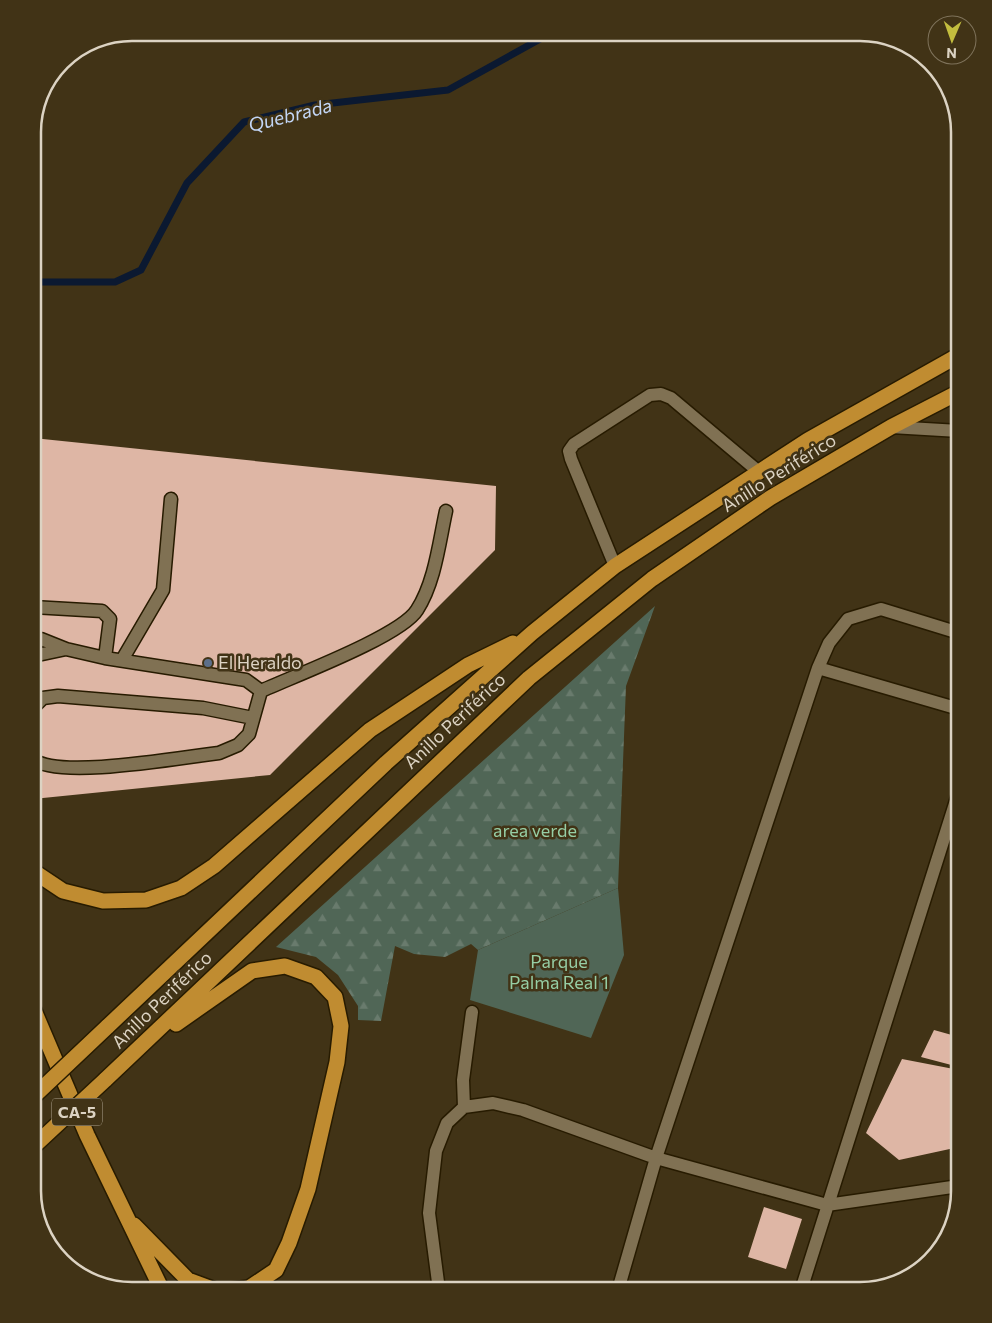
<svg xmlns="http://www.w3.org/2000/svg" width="992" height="1323" font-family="Commissioner,sans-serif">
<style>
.forest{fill:url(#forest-firs)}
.green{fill:#506656}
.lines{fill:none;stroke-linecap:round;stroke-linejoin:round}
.stream{stroke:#0b1931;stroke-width:7}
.building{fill:#deb6a5}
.minor-casing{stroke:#271b00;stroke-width:15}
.highway-casing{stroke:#271b00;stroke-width:18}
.minor{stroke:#807153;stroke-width:12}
.highway{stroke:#c08c31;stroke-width:15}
.highway-bridge-casing{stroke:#271b00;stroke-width:18;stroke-linecap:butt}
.highway-bridge{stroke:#c08c31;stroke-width:15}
.service-dot{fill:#5c6f8a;stroke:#413316;stroke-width:2}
.labels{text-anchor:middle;stroke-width:5;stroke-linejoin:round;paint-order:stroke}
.shield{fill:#413316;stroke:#aea38f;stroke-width:1}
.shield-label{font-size:16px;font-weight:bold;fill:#dcd3c3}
.street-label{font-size:18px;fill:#dcd3c3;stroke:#413316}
.poi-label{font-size:18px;fill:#dcd3c3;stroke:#413316;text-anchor:start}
.park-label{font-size:18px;fill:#96cea5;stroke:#413316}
.water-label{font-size:19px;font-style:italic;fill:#c3d6f6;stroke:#413316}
.rim{fill:none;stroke:#dcd3c3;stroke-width:2.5}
</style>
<defs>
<pattern id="forest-firs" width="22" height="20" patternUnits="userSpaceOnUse" patternTransform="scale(1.25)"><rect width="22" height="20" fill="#506656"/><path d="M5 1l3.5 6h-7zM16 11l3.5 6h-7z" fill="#697b6d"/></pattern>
</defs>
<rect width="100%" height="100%" fill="#413316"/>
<path class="forest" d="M655,606L626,686L618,888L478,950L471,944L445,957L414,954L395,946L381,1021L358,1020V1006L338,975L316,957L276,947Z"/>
<path class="green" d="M618,888L624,955L591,1038L470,1000L478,950Z"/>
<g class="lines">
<path class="stream" d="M33,282H115L141,270L187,183L244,122L315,105L448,90L551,33"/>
</g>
<path class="building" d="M33,438L496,486L495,550L270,775L33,799Z
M959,900V935L952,933Z
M934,1030L959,1037V1067L921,1057Z
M902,1059L959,1070V1147L899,1160L866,1133Z
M764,1207L802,1219L786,1269L748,1257Z"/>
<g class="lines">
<g class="minor-casing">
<path id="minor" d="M891,427L959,431
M615,566L571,459L569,451L574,444L650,395L661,394L671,398L759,472
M33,607L102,611L110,619L105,658
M33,639H41L66,649
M122,660L163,590L171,499
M818,668L959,709
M261,691C294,676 401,636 417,610C435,582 439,543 446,511
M33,708L43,698L58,696L203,708L253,718
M33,759C58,780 183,757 219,753L238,745L249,734L261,691L246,680L105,658L66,649L33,656
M464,1107L463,1080L472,1012
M439,1290L429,1213L436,1151L447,1123L464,1107L493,1103L523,1110L656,1158L827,1205L959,1186
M618,1290L656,1158L818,668L829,643L848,619L881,609L959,633
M801,1290L959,791"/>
</g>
<g class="highway-casing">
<path id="highway" d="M33,871L63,891L103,901L146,900L181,888L214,866L370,730L468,665L513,643
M33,1008L87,1135L162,1290
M176,1024L252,971L285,966L316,977L335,997L341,1026L337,1062L308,1189L289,1243L276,1270L249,1288L232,1290
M107,1027L386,763L532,633L615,566L808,440L959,355
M105,1080L529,678L652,579L770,498L891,427L959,392
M134,1225L188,1280L215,1290"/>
</g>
<use href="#minor" class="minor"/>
<use href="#highway" class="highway"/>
<g class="highway-bridge-casing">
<path id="highway-bridge" d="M33,1097L107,1027
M33,1147L105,1080"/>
</g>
<use href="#highway-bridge" class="highway-bridge"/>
</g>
<circle class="service-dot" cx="208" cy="663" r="5"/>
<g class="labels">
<rect class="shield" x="52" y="1098.5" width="50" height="27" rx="4"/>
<g class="shield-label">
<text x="77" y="1118">CA-5</text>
</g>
<g class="street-label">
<text transform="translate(779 473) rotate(-32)" y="6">Anillo Periférico</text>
<text transform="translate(455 721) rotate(-43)" y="6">Anillo Periférico</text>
<text transform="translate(162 1000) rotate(-44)" y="6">Anillo Periférico</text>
</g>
<g class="poi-label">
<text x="218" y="669">El Heraldo</text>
</g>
<g class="park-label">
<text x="535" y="837">area verde</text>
<text x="559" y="968">Parque<tspan x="559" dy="21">Palma Real 1</tspan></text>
</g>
<g class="water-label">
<text transform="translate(290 115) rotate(-14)" y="7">Quebrada</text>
</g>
</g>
<path d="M0 0H992V1323H0ZM132 41H860A91 91 0 0 1 951 132V1191A91 91 0 0 1 860 1282H132A91 91 0 0 1 41 1191V132A91 91 0 0 1 132 41Z" fill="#413316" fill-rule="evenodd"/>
<path class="rim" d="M132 41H860A91 91 0 0 1 951 132V1191A91 91 0 0 1 860 1282H132A91 91 0 0 1 41 1191V132A91 91 0 0 1 132 41Z"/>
<g transform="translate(952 40) rotate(182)"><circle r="24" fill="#413316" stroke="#7f735b"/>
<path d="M0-4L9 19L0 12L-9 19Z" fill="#c3bd3e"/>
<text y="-8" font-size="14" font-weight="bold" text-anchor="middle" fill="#dcd3c3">N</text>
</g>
</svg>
